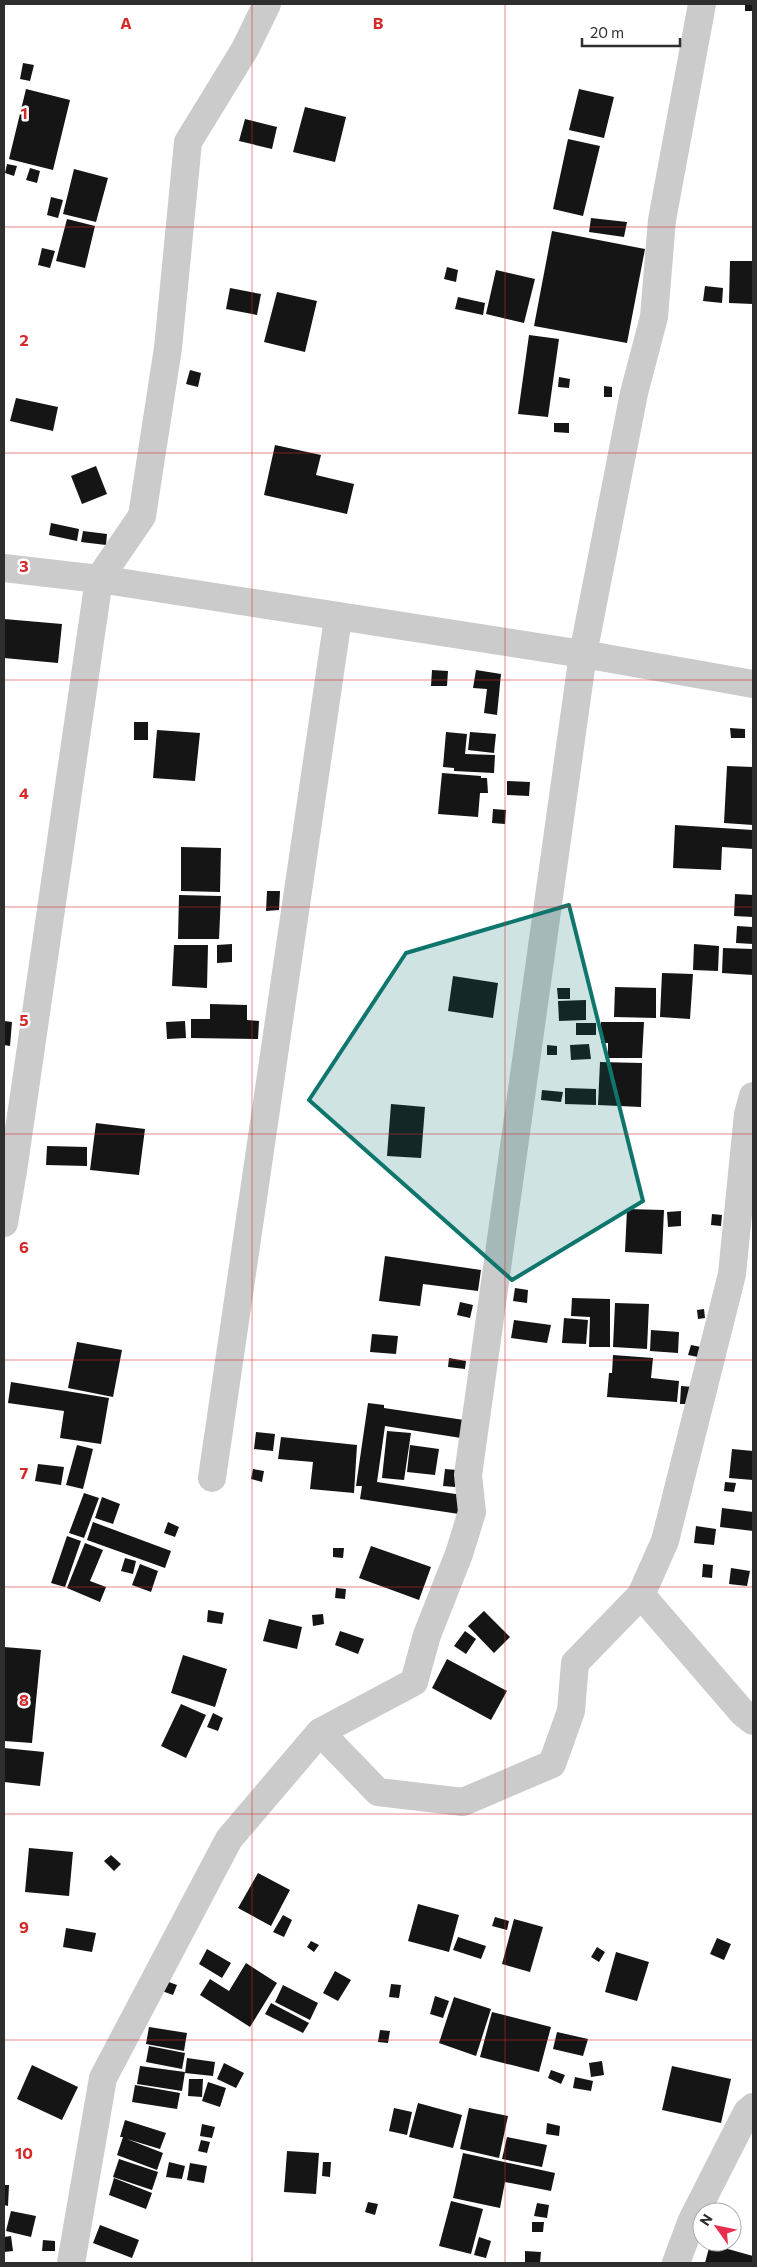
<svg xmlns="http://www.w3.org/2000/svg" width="757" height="2267" font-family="Commissioner,sans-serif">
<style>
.building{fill:#151515}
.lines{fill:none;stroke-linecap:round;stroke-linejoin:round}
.minor{stroke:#cbcbcb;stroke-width:28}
.marked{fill:#0f766e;fill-opacity:0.2;stroke:#0f766e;stroke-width:4;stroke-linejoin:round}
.grid{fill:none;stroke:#d62828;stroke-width:1;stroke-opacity:0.55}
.grid-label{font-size:16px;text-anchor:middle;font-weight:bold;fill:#d62828;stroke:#fff;stroke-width:5;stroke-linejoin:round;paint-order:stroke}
</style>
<rect width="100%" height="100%" fill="#fff"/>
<path class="building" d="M745,4H753V11H745Z
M23,63L34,65L30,81L20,79Z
M26,89L70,100L53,170L9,159Z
M579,89L614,97L604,138L569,130Z
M305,107L346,117L335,162L293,152Z
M245,119L277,127L272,149L239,141Z
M568,139L600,146L583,216L553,209Z
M7,164L17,166L14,176L5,173Z
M30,168L40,171L37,183L26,180Z
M74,169L108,178L96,222L63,214Z
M51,197L63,200L58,218L47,215Z
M591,218L627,222L624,237L589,232Z
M67,219L95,226L85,268L56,261Z
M552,231L645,249L627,343L534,326Z
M42,248L55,251L50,268L38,265Z
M730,261H753V304L729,303Z
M447,267L458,270L456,282L444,279Z
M496,270L535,279L524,323L486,314Z
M705,286L723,288L722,303L703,301Z
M230,288L261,294L257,315L226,309Z
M277,292L317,301L305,352L264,342Z
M458,297L485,303L483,315L455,309Z
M529,335L559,339L548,417L518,414Z
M190,370L201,373L198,387L186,384Z
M559,377L570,379L569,388L558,387Z
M604,386L612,387V397H604Z
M16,398L58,407L53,431L10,421Z
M554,423H569V433L554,432Z
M275,445L321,455L316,475L354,484L347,514L264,495Z
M96,466L107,494L82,504L71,476Z
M51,523L79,529L77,541L49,535Z
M83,531L107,534L106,545L81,542Z
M4,619L62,624L58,663L4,658Z
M432,670L448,671L447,686H431Z
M476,670L501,674L497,715L484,713L487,689L473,688Z
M134,722H148V740H134Z
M730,728L745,729V738H731Z
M157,730L200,733L195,781L153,778Z
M446,732L467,734L465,754L495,755L494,773L454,771V768L443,767Z
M470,732L496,734L494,753L468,750Z
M727,766L753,767V825L724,823Z
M442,773L481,776V778H487L488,793H480L478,817L438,814Z
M507,781L530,782L529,796L507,795Z
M493,809L506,810L505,824L492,823Z
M675,825L753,830V849L722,847L721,870L673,868Z
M181,847L221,848L220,892L181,891Z
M267,891H280L279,910L266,911Z
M735,894L753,895V917L734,916Z
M179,895L221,896L219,939H178Z
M737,926L753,927V944L736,943Z
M232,944V962L217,963V945Z
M694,944L719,946L718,971L693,970Z
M174,945H208L207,988L172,986Z
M723,948L753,949V975L722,973Z
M662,973L693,974L690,1019L660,1017Z
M453,976L498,983L493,1018L448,1011Z
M615,987L656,988V1018L614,1017Z
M557,988H570V999H558Z
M586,1000V1020L559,1021L558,1001Z
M210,1004L247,1005V1020L259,1021L258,1039L191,1038V1019H210Z
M4,1021L12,1022L10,1046L4,1045Z
M185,1021L186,1038L167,1039L166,1022Z
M601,1022H644L642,1058H608V1043H601Z
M576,1023H596V1035H576Z
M589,1044L591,1059L571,1060L570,1045Z
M547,1045L557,1046V1055H547Z
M600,1062L642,1063L641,1107L598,1105Z
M565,1088L596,1089V1105L565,1104Z
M542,1090L563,1092L561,1102L541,1100Z
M391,1104L425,1107L421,1158L387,1156Z
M96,1123L145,1129L139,1175L90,1170Z
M47,1146L87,1147V1166L46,1165Z
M627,1209L664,1210L662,1254L625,1252Z
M681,1211V1226L668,1227L667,1212Z
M712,1214L722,1215L721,1226L711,1225Z
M385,1256L481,1270L478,1291L423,1284L420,1306L379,1301Z
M515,1288L528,1290L527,1303L513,1301Z
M572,1298L610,1299V1347H589L590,1317L571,1316Z
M460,1302L473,1305L470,1318L457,1315Z
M615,1303L649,1304L647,1349L613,1347Z
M704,1309L705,1318L698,1319L697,1310Z
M564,1318L588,1320L586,1344L562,1343Z
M514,1320L551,1325L547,1343L511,1338Z
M651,1330L679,1332L678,1353L650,1351Z
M372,1334L398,1336L396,1354L370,1352Z
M77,1342L122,1350L113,1397L68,1388Z
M691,1345L701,1347L698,1357L688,1355Z
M613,1355L653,1358L651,1378L679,1381L677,1402L607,1397L609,1373H612Z
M449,1358L466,1361L465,1369L448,1367Z
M11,1382L109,1398L101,1444L60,1438L64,1411L8,1403Z
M681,1386L693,1387L692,1404H680Z
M368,1403L384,1405V1408L464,1420L461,1438L385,1426L377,1482L462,1495L459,1514L360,1499L362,1486H356Z
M387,1431L411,1433L404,1480L382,1478Z
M256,1432L275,1434L273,1451L254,1449Z
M281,1437L357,1445L354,1493L310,1489L313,1462L278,1459Z
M77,1445L93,1449L83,1489L66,1485Z
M410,1445L439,1449L435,1475L407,1472Z
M732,1449L753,1451V1480L729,1478Z
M38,1464L64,1467L61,1485L35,1481Z
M253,1469L264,1471L262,1482L251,1479Z
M445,1469L457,1470L455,1487L443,1486Z
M725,1482L736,1483L734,1492L724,1491Z
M84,1493L99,1498L84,1538L69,1533Z
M102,1497L120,1504L113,1524L95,1518Z
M722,1508L753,1512V1531L720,1527Z
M93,1522L171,1551L165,1568L87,1540Z
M168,1522L179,1527L175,1537L164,1533Z
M696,1526L716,1529L714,1545L694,1543Z
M67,1536L81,1541L65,1587L51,1583Z
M85,1543L103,1550L90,1581L106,1587L100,1602L67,1588Z
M371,1546L431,1567L419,1600L359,1578Z
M333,1548H344L343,1558L333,1557Z
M125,1558L136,1561L133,1574L121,1571Z
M140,1564L158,1571L151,1592L132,1585Z
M703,1564L713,1565L712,1578L702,1577Z
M731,1568L750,1571L747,1586L729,1584Z
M336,1588L346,1589L345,1599L335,1598Z
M208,1610L224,1613L222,1624L207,1622Z
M484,1611L510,1637L494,1653L468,1626Z
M323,1614L324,1624L313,1626L312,1615Z
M269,1619L302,1627L297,1649L263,1641Z
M340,1631L364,1639L358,1654L335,1645Z
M465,1631L476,1639L466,1654L454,1646Z
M4,1647L41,1650L32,1743L4,1741Z
M183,1655L227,1669L215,1707L171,1693Z
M447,1659L507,1691L491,1720L432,1688Z
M181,1704L206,1715L186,1758L161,1746Z
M213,1713L223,1718L218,1731L207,1727Z
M4,1748L44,1752L40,1786L4,1782Z
M29,1848L73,1852L69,1896L25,1892Z
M111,1855L121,1864L114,1871L104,1861Z
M258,1873L290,1890L271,1926L238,1908Z
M418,1904L459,1915L449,1952L408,1941Z
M283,1915L292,1920L284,1937L273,1932Z
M495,1917L509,1921L507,1930L492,1926Z
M514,1919L543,1927L530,1972L502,1964Z
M66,1928L96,1933L92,1952L63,1947Z
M458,1937L486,1946L481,1959L453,1950Z
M717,1938L731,1944L724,1960L710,1954Z
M311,1941L319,1945L314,1952L307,1947Z
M597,1947L605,1952L599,1962L591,1957Z
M207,1949L231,1963L222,1978L199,1964Z
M616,1952L649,1962L637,2001L605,1992Z
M246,1963L277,1983L250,2027L200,1995L210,1979L229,1991Z
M335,1971L351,1980L338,2001L323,1993Z
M166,1981L177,1985L173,1995L162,1991Z
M391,1984L401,1985L399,1998L389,1997Z
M283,1985L318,2003L310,2020L275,2002Z
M435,1996L449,2001L443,2018L430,2014Z
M454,1997L491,2009L476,2056L439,2043Z
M271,2003L309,2023L303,2033L265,2014Z
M492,2012L551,2027L539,2072L480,2057Z
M149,2027L187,2033L184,2051L146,2044Z
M380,2030L390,2031L388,2043L378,2042Z
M557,2032L588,2039L583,2056L553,2049Z
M149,2046L185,2053L182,2069L146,2062Z
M187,2058L215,2062L213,2076L185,2073Z
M602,2061L604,2075L591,2077L589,2063Z
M224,2063L244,2073L236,2088L217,2079Z
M32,2065L78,2087L62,2120L17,2099Z
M140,2066L185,2072L182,2091L137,2084Z
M672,2066L731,2079L721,2123L662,2110Z
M551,2070L565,2075L561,2084L548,2078Z
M575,2077L593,2081L591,2091L573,2088Z
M189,2079H203L202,2097L188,2096Z
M208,2082L226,2088L220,2107L202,2101Z
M135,2085L180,2093L177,2109L132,2102Z
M418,2103L462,2115L453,2148L409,2137Z
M394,2108L412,2112L407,2135L389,2131Z
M469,2108L508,2116L499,2158L460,2149Z
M125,2120L166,2133L160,2149L127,2139L163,2153L157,2170L117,2155L123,2137H120Z
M547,2123L560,2126L559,2136L546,2134Z
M202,2124L215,2127L212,2138L200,2136Z
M507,2137L547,2145L542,2167L502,2159Z
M201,2140L210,2142L207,2153L198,2151Z
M287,2151L319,2153L316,2194L284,2192Z
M463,2153L555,2173L551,2191L505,2182L500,2208L453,2198Z
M119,2159L158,2172L152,2190L113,2177Z
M169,2162L185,2166L182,2179L166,2177Z
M323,2162H331L330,2177L322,2176Z
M190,2163L207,2166L204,2183L187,2180Z
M114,2178L152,2193L146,2209L109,2195Z
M4,2185H9L8,2206L4,2205Z
M451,2201L483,2209L471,2254L439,2246Z
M368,2202L378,2204L375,2215L365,2212Z
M537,2203L549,2205L547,2218L534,2216Z
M11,2211L36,2216L31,2237L6,2231Z
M532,2222H544L543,2232H532Z
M100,2225L139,2240L132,2258L93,2243Z
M11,2236L13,2251L4,2252V2237Z
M479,2237L491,2241L486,2258L474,2255Z
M43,2240L55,2241V2251H42Z
M710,2244L753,2256V2263H705Z
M525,2251L541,2252L540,2263H525Z"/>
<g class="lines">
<path class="minor" d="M4,568L99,579L583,654L753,684
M4,1223L13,1171L99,579L142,516L168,348L188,142L245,49L267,4
M212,1478L338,618
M641,1595L743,1713L753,1721
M320,1732L414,1682L427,1635L459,1554L472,1512L468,1475L583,654L634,393L654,317L662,220L702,4
M71,2263L103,2078L229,1839L320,1732L378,1792L463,1802L552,1764L571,1711L575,1663L641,1595L665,1541L732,1274L748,1114L753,1096
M676,2263L692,2220L747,2112L753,2107"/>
</g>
<path class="marked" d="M569,905L643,1201L512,1280L309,1100L406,953Z"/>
<path class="grid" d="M252,4V2263M505,4V2263M4,227H753M4,453H753M4,680H753M4,907H753M4,1134H753M4,1360H753M4,1587H753M4,1814H753M4,2040H753"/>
<g class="grid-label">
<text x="126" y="29">A</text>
<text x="378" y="29">B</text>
<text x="24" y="119">1</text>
<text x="24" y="346">2</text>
<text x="24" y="572">3</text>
<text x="24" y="799">4</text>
<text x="24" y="1026">5</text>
<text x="24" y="1253">6</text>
<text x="24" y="1479">7</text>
<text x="24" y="1706">8</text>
<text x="24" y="1933">9</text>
<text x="24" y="2159">10</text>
</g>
<rect width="757" height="2267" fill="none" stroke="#2e2e2e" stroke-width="10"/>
<g transform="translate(717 2227) rotate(303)"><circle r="24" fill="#ffffff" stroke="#ababab"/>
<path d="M0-4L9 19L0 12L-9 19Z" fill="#e92d4f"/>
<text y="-8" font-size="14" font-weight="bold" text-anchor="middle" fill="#2e2e2e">N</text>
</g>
<path d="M582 38v8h98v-8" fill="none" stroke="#2e2e2e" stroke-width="2.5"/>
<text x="590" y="38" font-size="15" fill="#2e2e2e" stroke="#ffffff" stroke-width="4" paint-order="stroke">20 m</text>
</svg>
